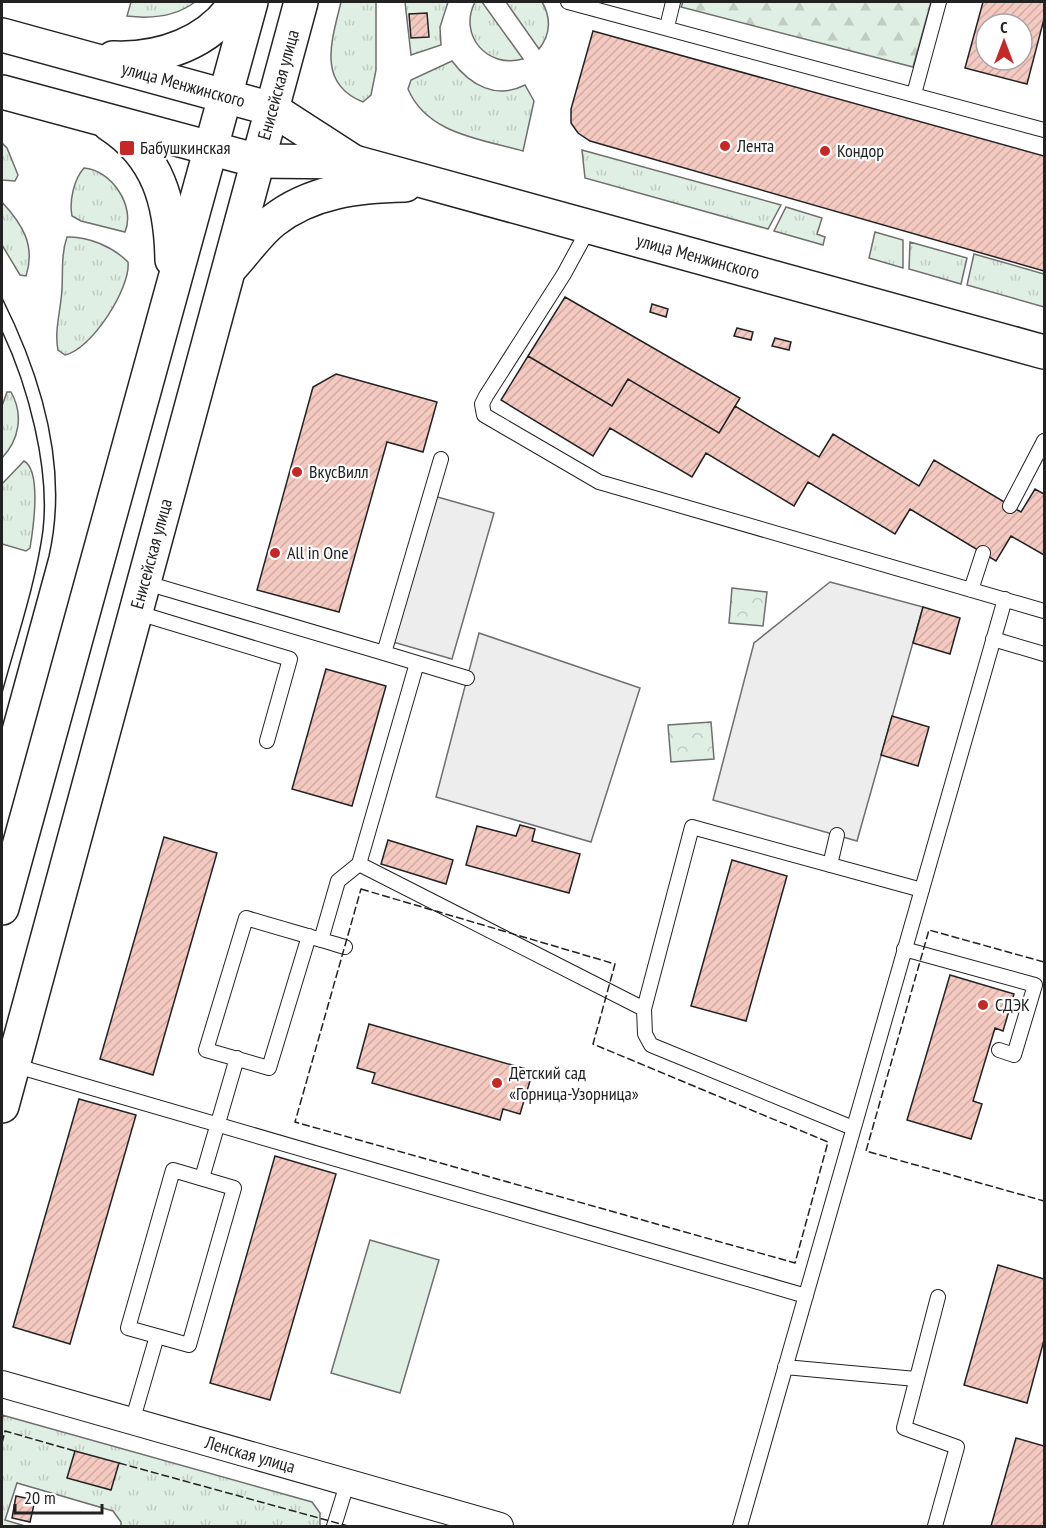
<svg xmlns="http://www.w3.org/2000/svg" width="1046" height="1528" font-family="'PT Sans Narrow',sans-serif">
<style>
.grass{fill:url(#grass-tufts);stroke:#6f6f6f;stroke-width:1.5}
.forest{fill:url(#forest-firs);stroke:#6f6f6f;stroke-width:1.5}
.park{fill:url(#park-crowns);stroke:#6f6f6f;stroke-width:1.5}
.pitch{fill:#e0efe3;stroke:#6f6f6f;stroke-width:1.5}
.parking{fill:#ededed;stroke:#6f6f6f;stroke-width:1.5}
.building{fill:url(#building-hatch);stroke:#222;stroke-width:1.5;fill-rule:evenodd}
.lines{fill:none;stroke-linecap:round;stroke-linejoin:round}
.service-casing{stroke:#222;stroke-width:16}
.minor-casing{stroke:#222;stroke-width:28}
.secondary-casing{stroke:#222;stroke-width:36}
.service{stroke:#fff;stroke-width:14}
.minor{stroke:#fff;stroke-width:26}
.secondary{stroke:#fff;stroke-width:33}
.tram{stroke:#222;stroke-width:1.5}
.fence{stroke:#222;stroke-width:1.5;stroke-dasharray:8 3;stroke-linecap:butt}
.poi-dot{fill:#c62828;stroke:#fff;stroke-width:2}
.labels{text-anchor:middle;stroke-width:4.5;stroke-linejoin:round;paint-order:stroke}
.street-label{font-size:18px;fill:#222;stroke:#fff}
.poi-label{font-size:18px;fill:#222;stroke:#fff;text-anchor:start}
</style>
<defs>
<pattern id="grass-tufts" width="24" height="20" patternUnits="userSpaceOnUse" patternTransform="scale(1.5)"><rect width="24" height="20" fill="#e0efe3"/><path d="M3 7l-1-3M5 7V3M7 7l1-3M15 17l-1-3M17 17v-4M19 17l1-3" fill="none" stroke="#c0cdc2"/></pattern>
<pattern id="forest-firs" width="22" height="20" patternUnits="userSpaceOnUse" patternTransform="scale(1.5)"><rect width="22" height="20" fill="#e0efe3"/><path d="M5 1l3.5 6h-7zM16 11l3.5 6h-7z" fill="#c0cdc2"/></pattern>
<pattern id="park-crowns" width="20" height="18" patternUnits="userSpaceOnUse" patternTransform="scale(1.5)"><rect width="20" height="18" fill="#e0efe3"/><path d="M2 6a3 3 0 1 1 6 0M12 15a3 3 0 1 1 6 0" fill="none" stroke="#c0cdc2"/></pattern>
<pattern id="building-hatch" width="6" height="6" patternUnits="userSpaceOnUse" patternTransform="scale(1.5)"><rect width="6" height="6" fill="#f3c9c0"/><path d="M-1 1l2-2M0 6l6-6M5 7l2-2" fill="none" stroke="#d0aca5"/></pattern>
</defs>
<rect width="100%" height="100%" fill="#fff"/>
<path class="grass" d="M131,2H195C175,17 151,19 127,16Z
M341,2H376V70L371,95L363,102C316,83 332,40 341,2Z
M405,2H448L440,27L441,45L411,55Z
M475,2H482L523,59C487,69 458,35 475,2Z
M506,2H542C551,17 551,34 539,49Z
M452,61C470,85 496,100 525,85L534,101L523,151C481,139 427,134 408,89L411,80Z
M2,143L7,148L18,175L15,181L2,180Z
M582,150L781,205L768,229L585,178Z
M84,168C111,170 136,206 125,232L81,221L72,216C69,201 74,179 84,168Z
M2,202C22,224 36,245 26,276L20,275L2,245Z
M786,207L822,218L817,234L825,237L823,245L774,231Z
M875,232L903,240V268L869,258Z
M67,237C88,236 113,247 128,262C131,288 91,350 65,355L58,350C54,330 61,310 62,289C63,272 61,254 67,237Z
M910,242L967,258L961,284L909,269Z
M974,254L1044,274V307L967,285Z
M7,392H11C24,415 19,440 2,458V406Z
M24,461C42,471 33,530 30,548L26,551L2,544V484Z
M2,1415L312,1502L320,1513V1526H121V1522L113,1511L17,1483L5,1520L25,1526H2Z"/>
<path class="forest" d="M683,2H931L913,67L681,7Z"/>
<path class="park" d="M732,588L767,592L763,626L729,623Z
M711,722L714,759L671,762L668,725Z"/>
<path class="pitch" d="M370,1240L439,1260L400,1393L331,1373Z"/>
<path class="parking" d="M434,496L494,513L452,659L393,642Z
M830,582L923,607L857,841L713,800L754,643Z
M479,633L640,688L591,842L436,797Z"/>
<path class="building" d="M983,2H1044V19L1027,84L965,68ZM986,24H1022V60H986Z
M427,13L429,37L411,38L409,14Z
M593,31L1044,156V271L590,141L578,133L571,123V109Z
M565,297L740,398L719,433L628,379L612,406L528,356Z
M652,304L668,309L666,317L650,312Z
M737,328L753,332L751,340L734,336Z
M775,338L791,342L789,350L772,346Z
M528,356L612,406L628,379L719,433L735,406L819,457L833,434L919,486L934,460L1021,512L1035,489L1044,494V555L1011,536L996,561L910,509L895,534L808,482L794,506L706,453L692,477L610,428L593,456L501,400Z
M336,374L437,402L423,452L387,442L339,612L257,590L313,387Z
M923,607L960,618L950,654L913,643Z
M326,669L386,686L352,806L292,789Z
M892,716L929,727L918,766L881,755Z
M520,825L535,829L532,841L580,854L569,893L466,865L477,826L516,836Z
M164,837L217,853L153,1075L100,1059Z
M388,840L453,860L446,884L381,864Z
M732,860L787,876L746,1021L691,1006Z
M950,975L1014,994L1003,1031L995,1028L973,1101L982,1104L971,1139L907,1120Z
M369,1024L533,1071L520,1114L503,1109L500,1120L372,1083L375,1073L357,1068Z
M79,1099L136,1115L70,1344L13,1327Z
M275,1156L336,1174L270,1400L210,1383Z
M998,1265L1044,1279V1340L1027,1403L964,1385Z
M1016,1438L1044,1446V1526H991Z
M75,1451L119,1463L111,1490L67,1478Z
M16,1496L35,1500L30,1522L12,1518Z"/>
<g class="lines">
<g class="service-casing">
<path id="service" d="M568,2L1044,130
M667,27L673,2
M914,94L939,2
M589,228L564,274L486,396L482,404L484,415L599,482L1044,611
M1010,506L1044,441
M143,582L384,653L441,459
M971,590L983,553
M135,612L290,659L267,741
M993,639L1044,654
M384,653L417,663
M359,864L644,1009
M830,865L837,835
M309,936L269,1068L206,1050L246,918C279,928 312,937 345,947
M321,940L338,881L359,864L417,663L467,678
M904,949L1035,985L1014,1055L999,1050
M13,1065L806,1296
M853,1128L651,1045L645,1034L644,1009L692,827L922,890
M173,1170L234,1188L189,1345L128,1328Z
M202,1178L237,1058
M785,1367L916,1379
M132,1422L157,1336
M334,1526L347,1484
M740,1526L1005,599
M935,1526L957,1447L904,1428L938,1297"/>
</g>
<g class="minor-casing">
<g id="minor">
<path id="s1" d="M2,1384L500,1526"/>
</g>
</g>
<g class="secondary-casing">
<g id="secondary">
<path id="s2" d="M2,35L272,109L354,162"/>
<path d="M113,58C160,60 210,43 236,2"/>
<path id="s3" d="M2,92L258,161L354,162L1044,352"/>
<path d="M109,124C159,156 171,204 172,260"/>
<path d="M232,266C245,252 258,233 273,221C311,191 358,186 405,185"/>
<path d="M2,908L251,2"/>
<path id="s4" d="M2,1106L301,2"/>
</g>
</g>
<use href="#service" class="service"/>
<use href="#minor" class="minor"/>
<use href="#secondary" class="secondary"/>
<path class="tram" d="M2,298C41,376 69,468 49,556L2,728
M2,331C28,386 50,468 43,530C36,583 16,641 2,693"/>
<path class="fence" d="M361,889L615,964L593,1044L828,1142L795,1263L295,1122Z
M1044,962L929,930L866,1151L1044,1201
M2,1443L5,1431L75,1451
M119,1463L348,1526"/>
</g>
<g class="poi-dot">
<circle cx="725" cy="146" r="6"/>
<rect x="119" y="140" width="16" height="16" rx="3"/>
<circle cx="825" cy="151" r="6"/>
<circle cx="297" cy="472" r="6"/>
<circle cx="275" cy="553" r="6"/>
<circle cx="983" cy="1005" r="6"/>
<circle cx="497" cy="1083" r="6"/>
</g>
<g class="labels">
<g class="street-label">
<text dy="6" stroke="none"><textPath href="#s2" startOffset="188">улица Менжинского</textPath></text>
<text dy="6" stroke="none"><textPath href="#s4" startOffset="1058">Енисейская улица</textPath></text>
<text dy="6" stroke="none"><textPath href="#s3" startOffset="718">улица Менжинского</textPath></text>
<text dy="6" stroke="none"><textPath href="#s4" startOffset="572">Енисейская улица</textPath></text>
<text dy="6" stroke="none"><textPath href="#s1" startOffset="258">Ленская улица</textPath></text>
</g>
<g class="poi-label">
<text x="737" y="152">Лента</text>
<text x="140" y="154">Бабушкинская</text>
<text x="837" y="157">Кондор</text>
<text x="309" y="478">ВкусВилл</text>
<text x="287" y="559">All in One</text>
<text x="995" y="1011">СДЭК</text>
<text x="509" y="1079">Детский сад<tspan x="509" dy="21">«Горница-Узорница»</tspan></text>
</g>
</g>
<rect width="1046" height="1528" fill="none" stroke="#222222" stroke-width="6"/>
<g transform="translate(1004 42)"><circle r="28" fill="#ffffff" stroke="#a7a7a7" stroke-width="1.5"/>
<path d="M0-4.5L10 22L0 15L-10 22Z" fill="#c62828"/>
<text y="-9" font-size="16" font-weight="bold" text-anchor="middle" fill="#222222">С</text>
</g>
<path d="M15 1504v9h87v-9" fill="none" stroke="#222222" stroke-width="3"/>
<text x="24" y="1504" font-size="18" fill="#222222" stroke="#ffffff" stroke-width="4.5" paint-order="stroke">20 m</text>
</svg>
